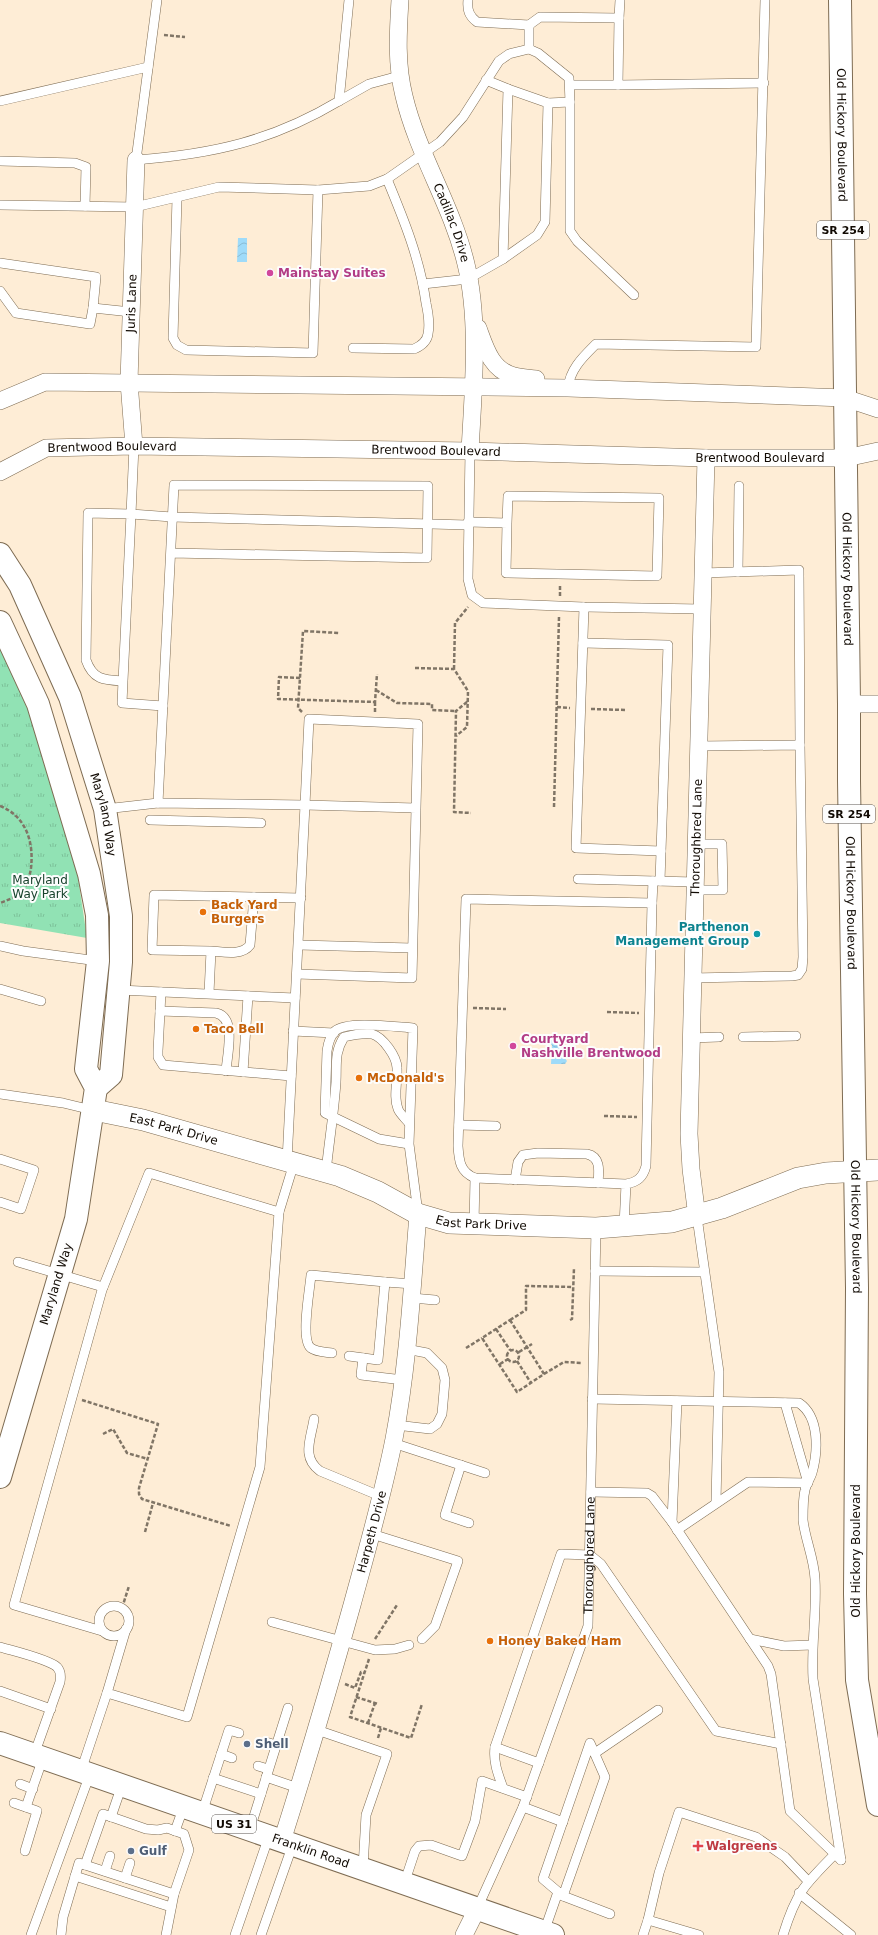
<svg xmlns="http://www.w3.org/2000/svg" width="878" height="1935" font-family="'DejaVu Sans',sans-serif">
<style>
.park{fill:url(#park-tufts)}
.water{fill:url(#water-waves)}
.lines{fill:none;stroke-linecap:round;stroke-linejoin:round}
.service-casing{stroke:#7e6c53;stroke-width:10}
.minor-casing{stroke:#7e6c53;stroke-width:18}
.tertiary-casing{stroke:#7e6c53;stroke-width:22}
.secondary-casing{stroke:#7e6c53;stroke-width:24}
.primary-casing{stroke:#7e6c53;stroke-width:24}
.path{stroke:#807566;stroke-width:2.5;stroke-dasharray:4 2;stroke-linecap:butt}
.service{stroke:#fff;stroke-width:9}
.minor{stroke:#fff;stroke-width:17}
.tertiary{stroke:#fff;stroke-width:21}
.secondary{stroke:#fff;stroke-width:22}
.primary{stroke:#fff;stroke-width:22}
.hotel-dot{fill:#d1479c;stroke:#fdfdfd;stroke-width:1.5}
.food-dot{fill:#e8710a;stroke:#fdfdfd;stroke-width:1.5}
.culture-dot{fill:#0f9aa8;stroke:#fdfdfd;stroke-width:1.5}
.service-dot{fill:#5c6f8a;stroke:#fdfdfd;stroke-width:1.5}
.health-dot{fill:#e0444e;stroke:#fdfdfd;stroke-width:1.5}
.labels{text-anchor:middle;stroke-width:4;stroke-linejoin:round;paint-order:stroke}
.shield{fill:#fdfdfd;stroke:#58534e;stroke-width:1}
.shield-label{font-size:11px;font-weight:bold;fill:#110a03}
.street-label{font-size:12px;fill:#110a03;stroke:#fdfdfd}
.hotel-label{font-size:12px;font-weight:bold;fill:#b23c85;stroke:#fdfdfd;text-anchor:start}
.park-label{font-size:12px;fill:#17422c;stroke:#fdfdfd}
.food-label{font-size:12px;font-weight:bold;fill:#c56008;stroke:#fdfdfd;text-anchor:start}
.culture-label{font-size:12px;font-weight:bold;fill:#0d838f;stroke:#fdfdfd;text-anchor:end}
.service-label{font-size:12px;font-weight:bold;fill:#4e5e75;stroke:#fdfdfd;text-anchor:start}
.health-label{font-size:12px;font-weight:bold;fill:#be3a42;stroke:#fdfdfd;text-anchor:start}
</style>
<defs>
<pattern id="park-tufts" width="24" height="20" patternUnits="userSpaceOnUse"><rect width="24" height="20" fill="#91e2b4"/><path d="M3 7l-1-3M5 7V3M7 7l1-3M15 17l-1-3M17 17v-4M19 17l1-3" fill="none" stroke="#7cc199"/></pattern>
<pattern id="water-waves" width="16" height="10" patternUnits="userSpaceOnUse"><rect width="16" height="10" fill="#9fdbf9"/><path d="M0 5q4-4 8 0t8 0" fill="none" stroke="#88bbd4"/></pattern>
</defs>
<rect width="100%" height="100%" fill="#feedd6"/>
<path class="park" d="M0,630L65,790L87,938L0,923Z"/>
<path class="water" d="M238,238H247V262H237Z
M551,1038L565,1039L564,1057L567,1061L565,1064H551L552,1045L548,1042Z"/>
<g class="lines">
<g class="service-casing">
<g id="service">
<path d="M157,0L136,160C213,154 272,141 339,101L349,0"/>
<path d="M468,0C467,10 469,16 477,22L529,25L540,17L619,18L620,0"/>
<path d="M529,49L538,53L569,78L570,102L548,103"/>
<path d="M570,85H618L619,18"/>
<path d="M618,85L764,83"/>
<path d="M0,101L148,67"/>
<path d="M339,101L369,84L399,76"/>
<path d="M570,102V231L577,241L634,295"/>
<path d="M0,161L75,163L86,167L85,206"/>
<path d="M177,198L173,338L177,345L186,350L313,353L318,190"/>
<path d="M0,205L135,207L219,187L318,190L369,186L387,179L440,142L463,117L499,61L509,54L529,49V25"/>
<path d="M503,259L537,235L545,222L548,103L508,89"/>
<path d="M0,263L96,277L93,308"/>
<path d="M423,284L468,279L503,259L508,89L486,80"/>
<path d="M0,291L16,313L90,324L93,308L131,312"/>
<path d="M353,348L414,349C421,346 427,341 428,334C430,324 428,312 426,303C420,259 404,220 387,179"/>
<path d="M568,388C570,369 583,357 596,344L756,347L765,0"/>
<path d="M134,446L131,514L172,517L468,525"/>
<path d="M470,451L468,579L472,595L483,603L584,607L702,609"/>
<path d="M468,522L507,523L508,496L659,498L657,576L506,573L507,523"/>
<path d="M738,572L739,486"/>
<path d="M703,573L799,570L800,745"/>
<path d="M584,607L576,848L661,851"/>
<path d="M583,643L668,645L660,881"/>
<path d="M123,681C104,680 93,680 86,660L88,513L131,514L123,681L122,703L163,706"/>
<path d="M158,803L174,485L428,486L427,558L171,553"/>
<path d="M105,809L158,803L305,805L287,1161"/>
<path d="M150,820L261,823"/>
<path d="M578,879L695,882"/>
<path d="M695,890H723L722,844H696"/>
<path d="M254,897L301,898"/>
<path d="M652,903L653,881"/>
<path d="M299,945L412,948"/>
<path d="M0,946L23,951L98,961"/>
<path d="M297,974L412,978L418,724L309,719L305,805L416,808"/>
<path d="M692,978L792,976L798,975L802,969L803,957L800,745L699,746"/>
<path d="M0,989L41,1001"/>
<path d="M119,990L295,998"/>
<path d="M161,992L158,1051V1057L163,1065L291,1076"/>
<path d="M209,993L211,951C224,952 242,956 250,945L254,897L154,895L152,950L211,951"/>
<path d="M160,1011L216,1013C237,1017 227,1055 226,1071"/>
<path d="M293,1031L334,1033"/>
<path d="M743,1037L796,1036"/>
<path d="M691,1038L719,1037"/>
<path d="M243,1072L248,996"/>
<path d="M0,1094L63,1103L92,1110"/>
<path d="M459,1125L496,1126"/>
<path d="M409,1144L379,1139L325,1113L327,1051C328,1044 330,1036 335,1031C347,1020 396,1027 413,1028L409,1144L418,1213"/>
<path d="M0,1159L34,1170L21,1209L0,1202"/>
<path d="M326,1172C329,1142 334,1112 336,1082C337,1064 334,1053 344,1037C352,1035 363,1033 372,1034C383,1037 397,1057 397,1068C398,1081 393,1096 398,1109C400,1114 406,1119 409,1123"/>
<path d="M515,1180L518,1162L523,1155L538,1153L587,1154C601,1157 599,1171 598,1183"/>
<path d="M697,1217L719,1372L716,1502"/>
<path d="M474,1224L475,1178"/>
<path d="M624,1226L626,1184C638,1182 643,1177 646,1166L652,903L466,899L458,1146C459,1161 460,1172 475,1178L626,1184"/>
<path d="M18,1262L103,1287"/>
<path d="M595,1271L704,1272"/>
<path d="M385,1282L413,1284"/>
<path d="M412,1298L435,1300"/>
<path d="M332,1353C325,1352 316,1352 311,1348C300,1340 310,1289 311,1275L385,1282L378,1360L349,1356"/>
<path d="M363,1358L361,1375L403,1380"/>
<path d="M592,1399L799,1403C820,1417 818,1452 812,1473C810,1479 806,1484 805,1490C803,1498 803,1511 803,1520C805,1539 814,1558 815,1579C817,1612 811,1646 813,1679L841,1860"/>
<path d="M314,1419C311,1439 301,1457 320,1471L380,1496"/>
<path d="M396,1425L430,1429L437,1424L442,1414L445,1380L442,1368L427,1353L406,1349"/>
<path d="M393,1443L485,1473"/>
<path d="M461,1465L445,1515L469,1523"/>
<path d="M591,1492L647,1493L652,1496L672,1522L768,1666L771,1674L790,1811L841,1860"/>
<path d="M672,1522L677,1401"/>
<path d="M677,1530L748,1482L808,1483L785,1403"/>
<path d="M372,1534L458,1561L435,1626L422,1639"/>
<circle cx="114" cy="1621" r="15"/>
<path d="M272,1622L375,1650L395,1649L409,1645"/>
<path d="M126,1629L107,1693L187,1717L260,1467L279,1212L294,1163"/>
<path d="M102,1631L14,1605L102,1290L149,1173L279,1212"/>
<path d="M750,1639L784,1646L812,1645"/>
<path d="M0,1647C13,1651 48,1659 57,1667C61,1671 61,1676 60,1682L34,1755"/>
<path d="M0,1691L51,1709"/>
<path d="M317,1730L387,1754L366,1815L363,1868"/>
<path d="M266,1742L276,1745"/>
<path d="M590,1743L605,1777L563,1896L543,1879Z"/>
<path d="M495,1747L539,1763"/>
<path d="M595,1753L658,1710"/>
<path d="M221,1754L232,1758"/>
<path d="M258,1766L268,1769"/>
<path d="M81,1771L107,1693"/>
<path d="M266,1777L298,1788"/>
<path d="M213,1778L261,1794"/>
<path d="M20,1784L33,1789"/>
<path d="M503,1788C498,1774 493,1762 495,1747L561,1554L590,1555L601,1564L716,1731L781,1744"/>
<path d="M14,1803L37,1811L25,1851"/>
<path d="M26,1807L43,1758"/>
<path d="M523,1807L563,1822"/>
<path d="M202,1813L229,1730L239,1733"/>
<path d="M111,1817L122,1785"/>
<path d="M250,1829L288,1708"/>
<path d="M175,1831L184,1806"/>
<path d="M85,1865L103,1814L146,1829L158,1830L167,1828L184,1834L189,1850L174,1894"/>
<path d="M105,1871L110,1856"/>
<path d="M75,1876L171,1907"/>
<path d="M125,1878L130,1863"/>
<path d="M404,1884L415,1851L419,1846L431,1845L462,1856L475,1821L482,1781L527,1797"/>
<path d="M799,1893L851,1935"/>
<path d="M563,1896L610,1914"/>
<path id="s1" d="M477,1909L523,1807L588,1626L596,1228"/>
<path d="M648,1920L659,1873L679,1812L756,1837L785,1857L808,1881"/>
<path d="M544,1932L558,1892"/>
<path d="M31,1935L90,1774"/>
<path d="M61,1935L63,1917L79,1863L174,1894L166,1935"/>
<path d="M235,1935L269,1836"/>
<path d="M261,1935L293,1844"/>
<path d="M643,1935L648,1920L699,1935"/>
<path d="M783,1935C796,1893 804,1885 835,1854"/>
</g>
</g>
<g class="minor-casing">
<g id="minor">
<path id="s2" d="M400,0C398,33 396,64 404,96C418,155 452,205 466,264C480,321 473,393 470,451"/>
<path d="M478,328C485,347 491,370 514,376C521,378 528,378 536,379"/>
<path d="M0,401L45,382L568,388L845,398L878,409"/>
<path id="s3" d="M134,446L129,382L136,160"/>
<path id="s4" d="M0,472L46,448L134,446L470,451L706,458H846L878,451"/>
<path d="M849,704H878"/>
<path id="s5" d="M697,1217L691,1169L689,1134L706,458"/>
<path id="s6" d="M282,1841C307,1762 330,1684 352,1605C367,1550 383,1495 394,1439C408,1365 412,1289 418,1214"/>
<path d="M464,1935L477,1909"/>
</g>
</g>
<g class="tertiary-casing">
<g id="tertiary">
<path id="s7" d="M94,1110L143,1120L340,1176L378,1192L418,1214L449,1223L596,1228L672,1222L722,1208L798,1178L826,1173L878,1170"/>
</g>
</g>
<g class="secondary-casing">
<g id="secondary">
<path id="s8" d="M0,554L20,585L70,697L105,809L121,916V962L111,1075L96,1088"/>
<path d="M0,622L38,704L89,874L97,915L98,961L86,1069L96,1088L76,1219L0,1477"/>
</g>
</g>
<g class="primary-casing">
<g id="primary">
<path id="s9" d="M840,0L849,704V781L857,1288L855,1594L857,1680L878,1805"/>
<path id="s10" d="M0,1743L553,1935"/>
</g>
</g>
<path class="path" d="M164,35L185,37
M560,596V585
M415,668L454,669L468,691L467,727L456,736
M454,669L455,623L468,607
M300,678L279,677L278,699L375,702L377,674
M376,690L397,703L432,704V710L456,711
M467,702L456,711L454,812L471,813
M557,707L570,708
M591,709L626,710
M302,712L298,708L303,631L339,633
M375,712V702
M0,806C26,816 34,842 31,868C30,875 27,885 22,891C16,897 8,900 0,903
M554,807L559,617
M473,1008L506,1009
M607,1012L639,1013
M604,1116L637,1117
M510,1320L544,1374L517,1392L482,1338Z
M510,1320L526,1310V1286L573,1287
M570,1320L572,1319L574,1268
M496,1329L510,1350
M466,1348L482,1338
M507 1356a6 6 0 1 1 12 0a6 6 0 1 1-12 0Z
M519,1352L532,1344
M517,1361L531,1383
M500,1364L508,1359
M544,1374L564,1362L582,1363
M82,1400L158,1424L139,1488V1494L142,1499L231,1526
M103,1434L113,1429L127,1453L148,1459
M145,1532L153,1503
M122,1608L129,1586
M375,1639L397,1605
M369,1659L350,1717L411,1738L422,1704
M345,1684L355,1688L361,1672L364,1673
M356,1697L378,1704
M368,1723L375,1703
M378,1738L381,1728"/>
<use href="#service" class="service"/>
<use href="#minor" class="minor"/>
<use href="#tertiary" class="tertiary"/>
<use href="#secondary" class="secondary"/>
<use href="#primary" class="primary"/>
</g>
<g class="hotel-dot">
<circle cx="270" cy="273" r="4"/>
<circle cx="513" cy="1046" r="4"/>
</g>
<g class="food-dot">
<circle cx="203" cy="912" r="4"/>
<circle cx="196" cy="1029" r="4"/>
<circle cx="359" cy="1078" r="4"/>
<circle cx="490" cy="1641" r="4"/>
</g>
<circle class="culture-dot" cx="757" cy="934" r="4"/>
<g class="service-dot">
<circle cx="247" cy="1744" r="4"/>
<circle cx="131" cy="1851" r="4"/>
</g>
<path class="health-dot" d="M696 1840h4v4h4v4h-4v4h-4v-4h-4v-4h4z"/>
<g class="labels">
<g class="shield">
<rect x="817" y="221" width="52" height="18" rx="3"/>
<rect x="823" y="805" width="52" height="18" rx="3"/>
<rect x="212" y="1815" width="44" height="18" rx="3"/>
</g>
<g class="shield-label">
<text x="843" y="234">SR 254</text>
<text x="849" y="818">SR 254</text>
<text x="234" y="1828">US 31</text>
</g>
<g class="street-label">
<text dy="4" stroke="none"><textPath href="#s9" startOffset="135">Old Hickory Boulevard</textPath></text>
<text dy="4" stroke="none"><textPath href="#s2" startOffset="232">Cadillac Drive</textPath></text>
<text dy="4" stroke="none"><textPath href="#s3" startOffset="143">Juris Lane</textPath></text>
<text dy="4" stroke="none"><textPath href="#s4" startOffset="118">Brentwood Boulevard</textPath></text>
<text dy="4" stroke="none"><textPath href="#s4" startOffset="442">Brentwood Boulevard</textPath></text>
<text dy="4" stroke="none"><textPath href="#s4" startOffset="766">Brentwood Boulevard</textPath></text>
<text dy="4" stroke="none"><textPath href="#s9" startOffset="579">Old Hickory Boulevard</textPath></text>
<text dy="4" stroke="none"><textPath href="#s8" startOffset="282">Maryland Way</textPath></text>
<text dy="4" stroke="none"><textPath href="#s5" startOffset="380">Thoroughbred Lane</textPath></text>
<text dy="4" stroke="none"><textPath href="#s9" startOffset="903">Old Hickory Boulevard</textPath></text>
<text dy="4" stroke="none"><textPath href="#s7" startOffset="82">East Park Drive</textPath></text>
<text dy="4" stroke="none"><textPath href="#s7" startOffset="406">East Park Drive</textPath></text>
<text dy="4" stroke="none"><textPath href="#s9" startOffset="1227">Old Hickory Boulevard</textPath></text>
<text transform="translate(56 1284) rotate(-73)" y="4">Maryland Way</text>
<text dy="4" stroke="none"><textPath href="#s6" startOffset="322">Harpeth Drive</textPath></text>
<text transform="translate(856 1551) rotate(-90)" y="4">Old Hickory Boulevard</text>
<text dy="4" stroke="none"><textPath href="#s1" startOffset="375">Thoroughbred Lane</textPath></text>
<text dy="4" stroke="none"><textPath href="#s10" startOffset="329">Franklin Road</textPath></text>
</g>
<g class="hotel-label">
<text x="278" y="277">Mainstay Suites</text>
<text x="521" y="1043">Courtyard<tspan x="521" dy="14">Nashville Brentwood</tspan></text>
</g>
<g class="park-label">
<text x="40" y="884">Maryland<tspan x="40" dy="14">Way Park</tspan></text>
</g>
<g class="food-label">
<text x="211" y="909">Back Yard<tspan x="211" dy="14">Burgers</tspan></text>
<text x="204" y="1033">Taco Bell</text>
<text x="367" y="1082">McDonald's</text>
<text x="498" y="1645">Honey Baked Ham</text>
</g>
<g class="culture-label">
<text x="749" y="931">Parthenon<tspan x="749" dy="14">Management Group</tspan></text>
</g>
<g class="service-label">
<text x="255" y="1748">Shell</text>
<text x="139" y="1855">Gulf</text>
</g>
<g class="health-label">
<text x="706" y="1850">Walgreens</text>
</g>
</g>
</svg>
